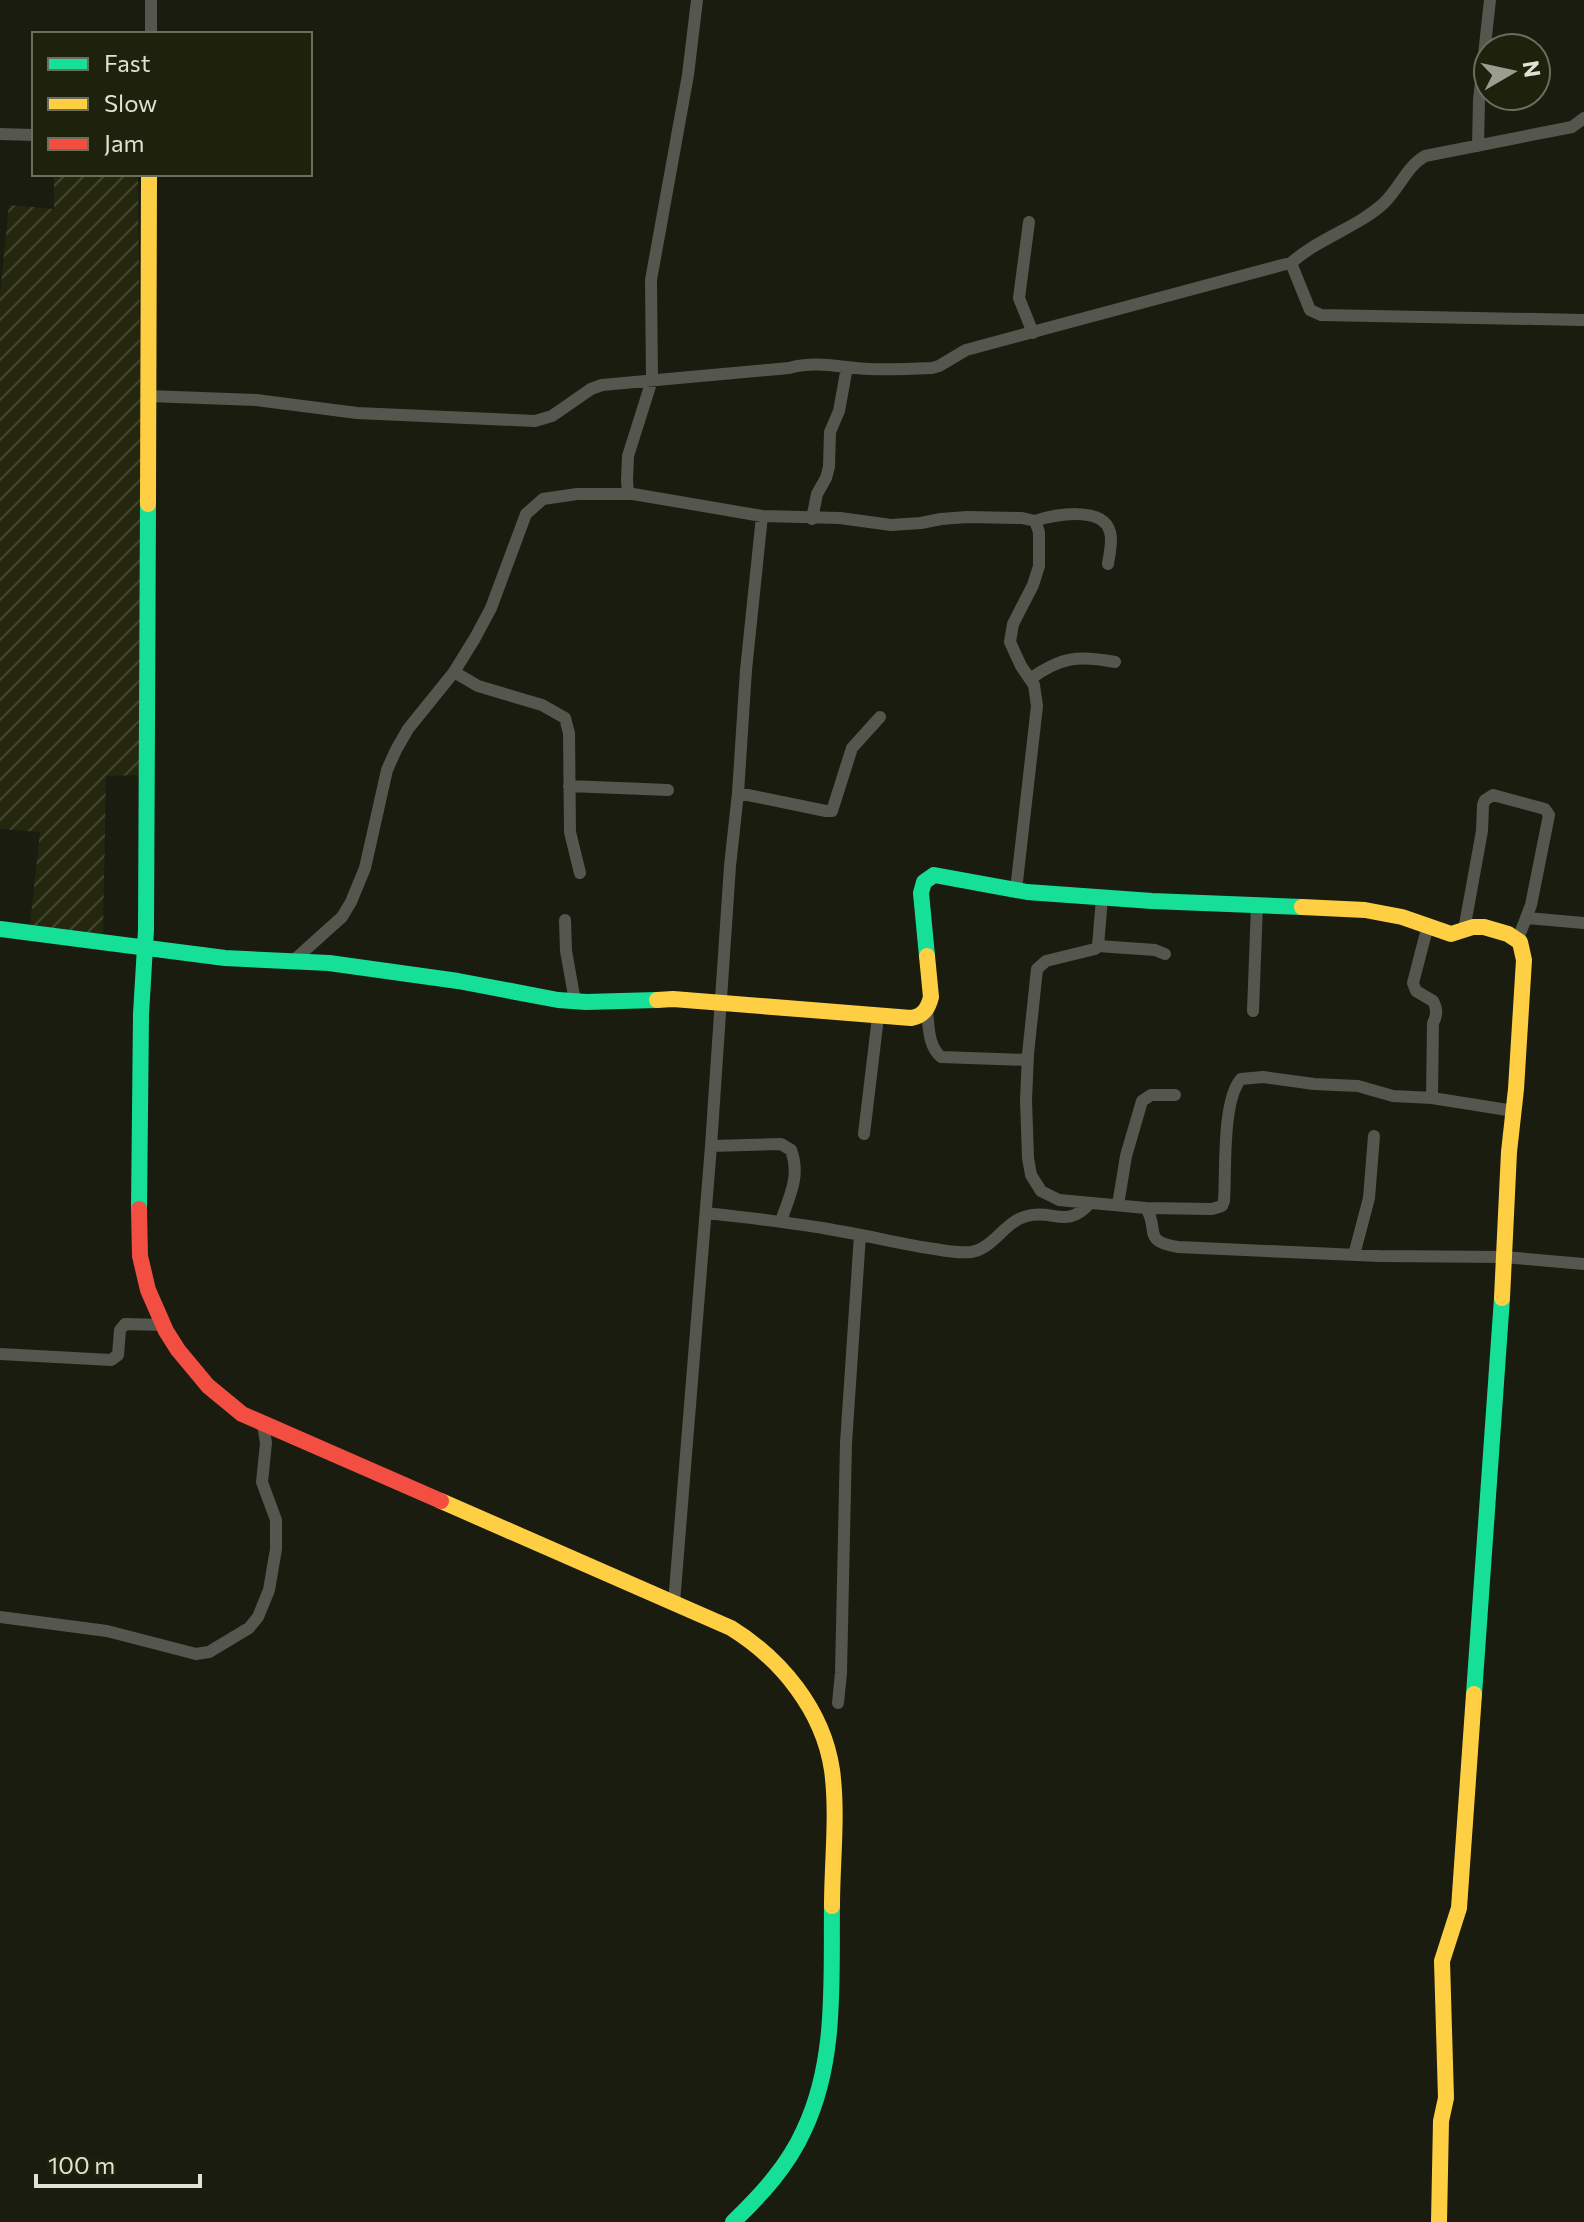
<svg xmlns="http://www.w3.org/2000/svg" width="1584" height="2222" font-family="Commissioner,sans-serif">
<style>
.industrial{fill:url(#industrial-furrows)}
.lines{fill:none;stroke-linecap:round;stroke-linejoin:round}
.street{stroke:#55564d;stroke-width:12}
.fast{stroke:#16e098;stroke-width:16}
.slow{stroke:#ffcf43;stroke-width:16}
.jam{stroke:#f24e42;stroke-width:16}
</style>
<defs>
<pattern id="industrial-furrows" width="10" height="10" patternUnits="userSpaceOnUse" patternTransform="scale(2)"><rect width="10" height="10" fill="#24270d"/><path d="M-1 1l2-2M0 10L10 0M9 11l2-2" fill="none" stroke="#43462f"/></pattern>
</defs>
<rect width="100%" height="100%" fill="#1a1c10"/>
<path class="industrial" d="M54,174H138L141,477L139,775L106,776L103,934L30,925L40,832L0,829V294L9,205L54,209Z"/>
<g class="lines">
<path class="street" d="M151,34V0
M0,134L34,135
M1478,146L1479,100L1490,0
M1029,222L1019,298L1033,333
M1290,264C1318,238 1357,228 1384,203C1399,189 1407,166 1425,156L1572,127L1584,118
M148,396L256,400L357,413L535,421L552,416L591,389L602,385L789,368C817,360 841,368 869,369C890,370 911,369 932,368L939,366L966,350L1286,264H1290L1293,268L1310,310L1321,315L1584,320
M628,494L627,480L628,456L652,380L651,280L688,75L697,0
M812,519L817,494L826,478L829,467L830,432L839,411L847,367
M1035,521C1053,515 1103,505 1110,532C1113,542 1109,555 1108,564
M454,672L478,686L542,705L565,718L569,733L570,832L580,873
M1030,679C1061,657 1078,655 1115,662
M569,786L668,790
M738,793L826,811H832L852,748L880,717
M1102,898L1098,946L1095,949L1046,961L1037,969L1028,1054L1026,1100L1028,1158L1031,1175L1041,1191L1059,1200L1146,1208C1160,1230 1141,1241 1178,1247L1379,1256L1505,1257L1584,1264
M1527,918L1584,923
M565,920L566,951L575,1001
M1428,925L1413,983L1416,991L1433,1001C1437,1008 1437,1016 1433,1023L1432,1098
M1464,930L1482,831L1483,805L1485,800L1493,795L1545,809L1549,815L1531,905L1518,939
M1098,946L1155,950L1165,954
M293,961L342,917L351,902L365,868L387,770L396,750L408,729L454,672L475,638L491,608L526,514L543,499L577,494H633L762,516L840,518L891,525L921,523L941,519L967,517L1022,518L1035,521L1039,532V566L1033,585L1013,624L1010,642L1021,666L1034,685L1037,706L1016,890
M927,1011C929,1027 928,1046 941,1057L1028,1060
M1253,1011L1257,905
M864,1134L878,1017
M711,1146L781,1144L791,1150C801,1176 789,1197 781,1221
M1118,1205L1126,1156L1142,1101L1151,1095H1175
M1146,1208L1212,1209L1222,1206L1224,1201C1226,1172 1222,1100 1241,1079L1263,1077L1314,1084L1358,1086L1393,1096L1432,1098L1514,1111
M706,1213C752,1218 799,1223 845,1232C875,1237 904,1245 935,1249C946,1251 960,1253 971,1252C993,1249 1005,1221 1027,1216C1053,1209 1067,1229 1089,1204
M1354,1255L1369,1198L1374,1136
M0,1354L111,1360L118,1355L120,1330L125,1324L164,1325
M674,1603L711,1146L730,866L738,793L746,670L762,516
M0,1617L107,1631L196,1654L209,1652L249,1628L258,1617L269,1590L276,1549V1520L262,1482L266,1443L263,1424
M838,1703L841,1673L846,1443L860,1235"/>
<path class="fast" d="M0,929L225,958L329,963L458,981L558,1000L586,1002L657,1000
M927,956L921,893L924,882L934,875L1027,892L1152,901L1302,907
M139,1209L141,1014L146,930L148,504
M1474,1694L1502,1298
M733,2222C761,2195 788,2166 804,2130C837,2061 831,1980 832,1906"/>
<path class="slow" d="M148,504L149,174
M1302,907L1365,910L1402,917L1451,934L1473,927H1484L1508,934L1520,942L1524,960L1516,1089L1509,1152L1502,1298
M657,1000L673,999L911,1018C923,1016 928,1009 931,997L927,956
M441,1501L731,1628C781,1659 823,1710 832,1770C838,1815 832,1861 832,1906
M1439,2222L1441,2121L1446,2098L1442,1961L1459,1908L1474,1694"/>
<path class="jam" d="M139,1209L140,1256L148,1290L166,1331L178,1350L208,1386L242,1414L441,1501"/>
</g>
<rect x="32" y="32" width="280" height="144" fill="#1e210b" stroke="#6b6e5b" stroke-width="2"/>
<rect x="48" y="58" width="40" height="12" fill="#16e098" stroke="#6b6e5b" stroke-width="2"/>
<text x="104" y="72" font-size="24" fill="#dfe2d4">Fast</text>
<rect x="48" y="98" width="40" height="12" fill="#ffcf43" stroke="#6b6e5b" stroke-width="2"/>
<text x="104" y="112" font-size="24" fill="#dfe2d4">Slow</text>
<rect x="48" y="138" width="40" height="12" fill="#f24e42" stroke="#6b6e5b" stroke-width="2"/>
<text x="104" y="152" font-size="24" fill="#dfe2d4">Jam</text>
<g transform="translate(1512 72) rotate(81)"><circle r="38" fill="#1e210b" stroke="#6b6e5b" stroke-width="2"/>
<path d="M0-6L14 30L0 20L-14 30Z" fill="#9a9d8f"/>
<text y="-12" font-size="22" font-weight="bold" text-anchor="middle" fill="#dfe2d4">N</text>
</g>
<path d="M36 2174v12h164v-12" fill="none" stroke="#dfe2d4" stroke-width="4"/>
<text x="48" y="2174" font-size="24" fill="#dfe2d4" stroke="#1e210b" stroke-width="6" paint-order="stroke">100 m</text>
</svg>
